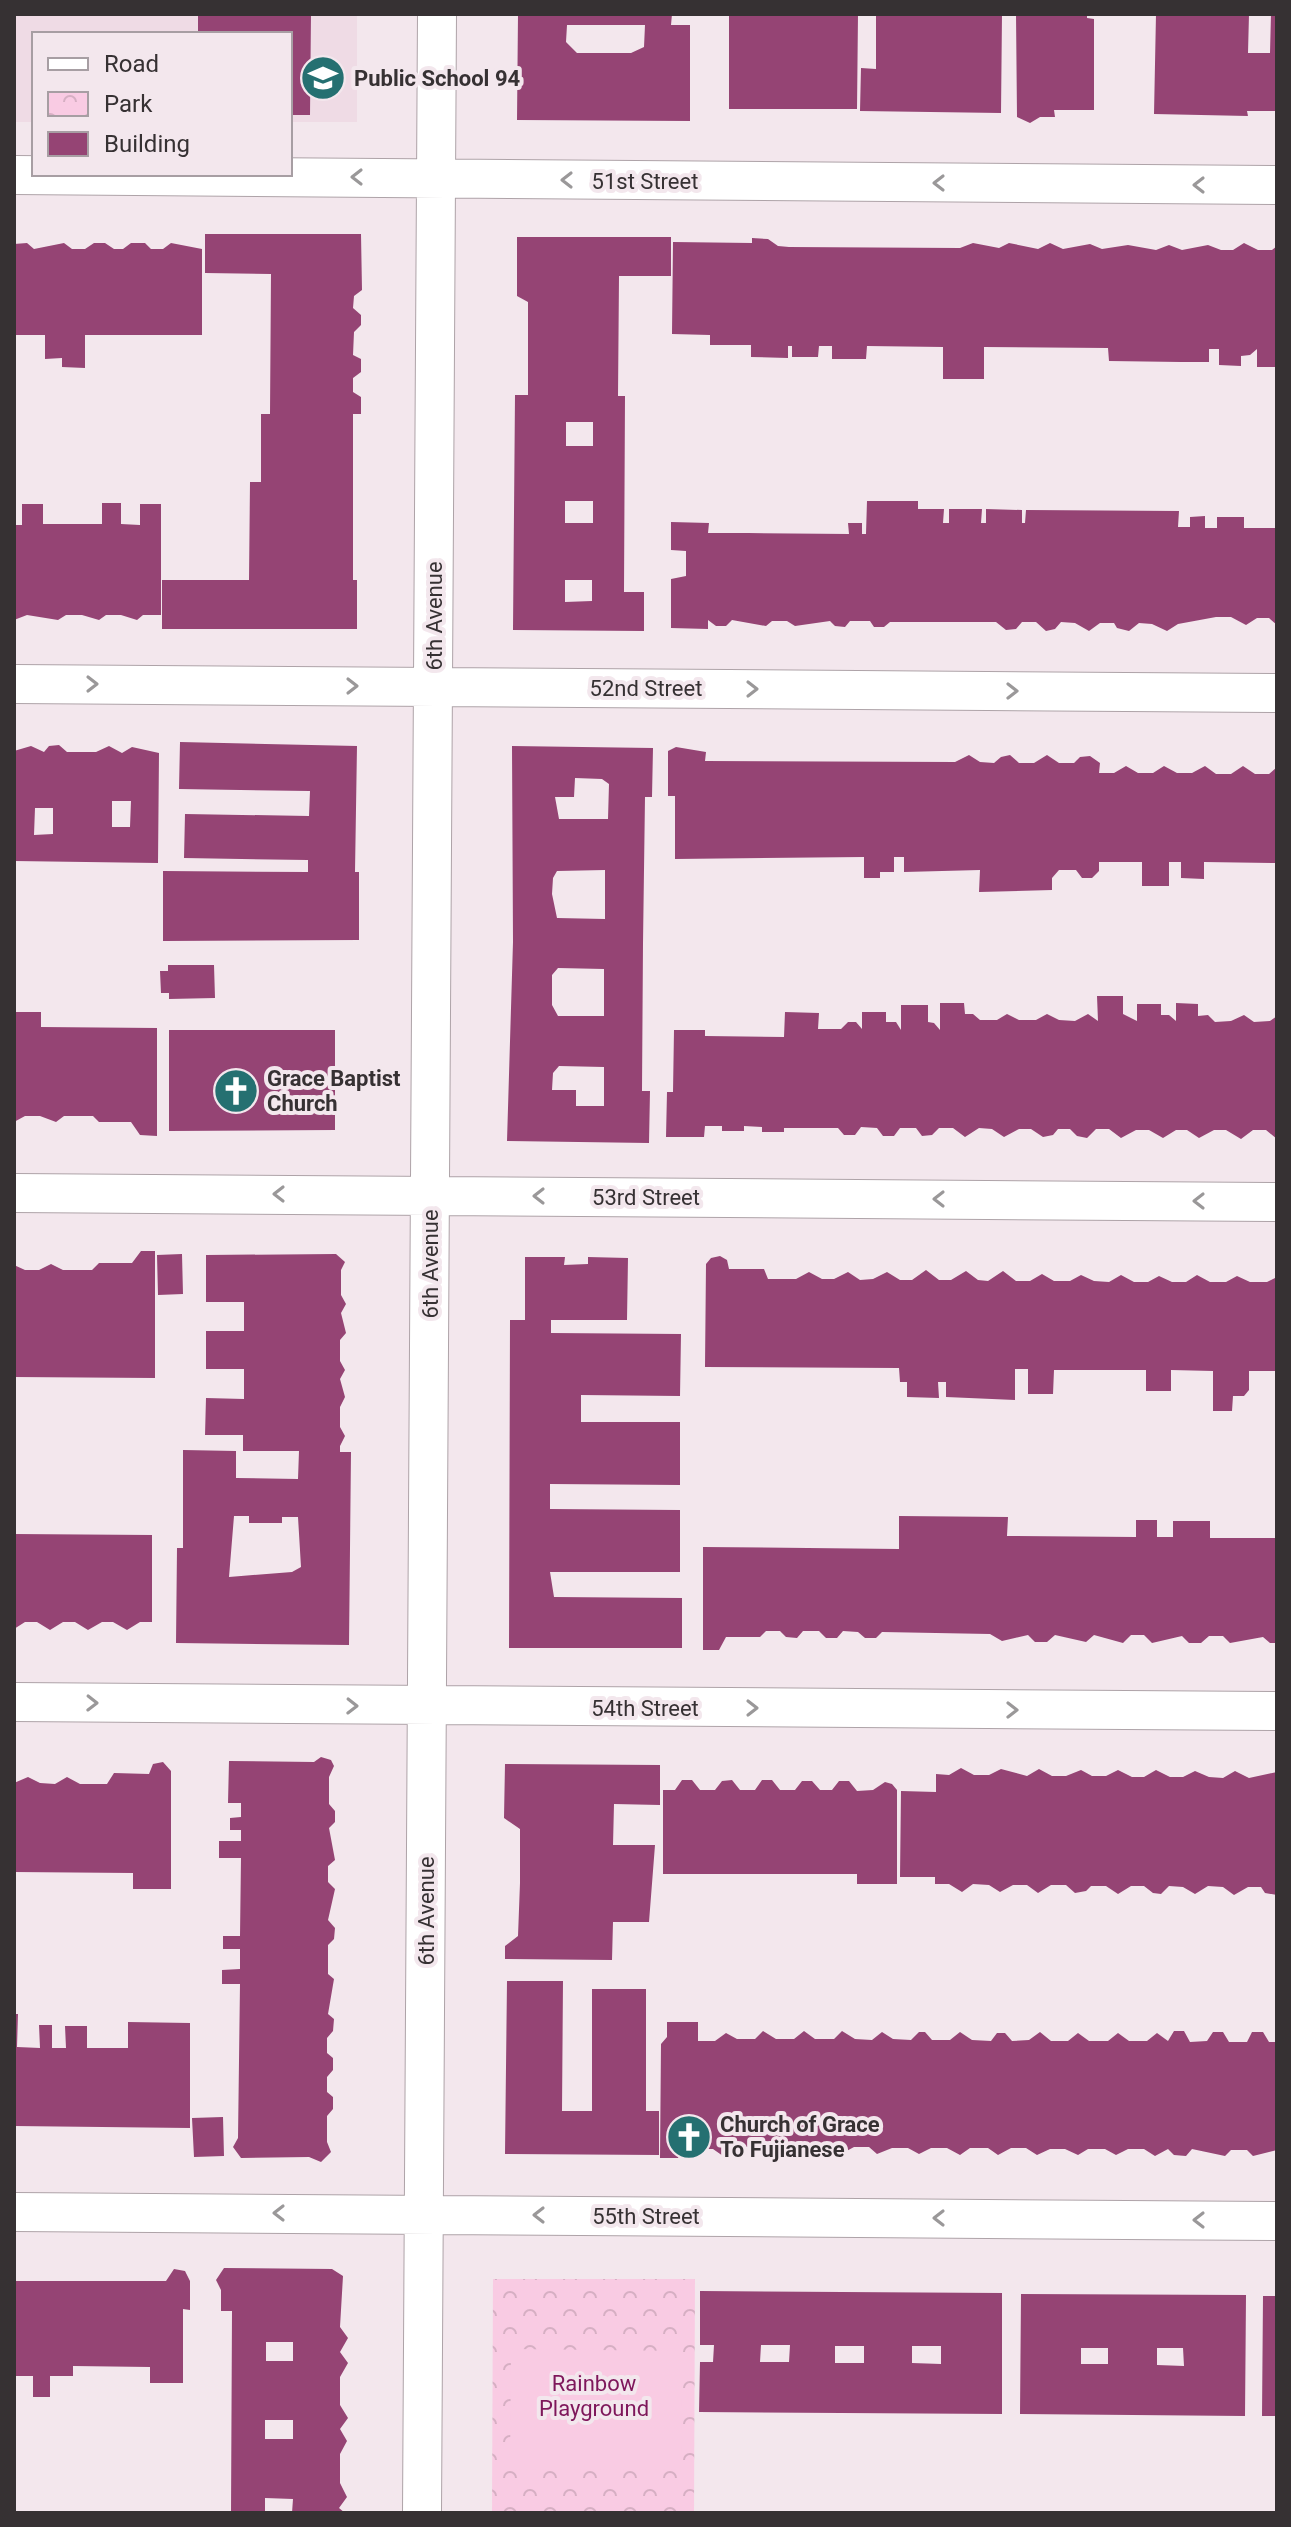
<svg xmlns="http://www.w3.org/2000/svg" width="1291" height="2527" font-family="Roboto,sans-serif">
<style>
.built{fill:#efdbe5}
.park{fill:url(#park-crowns)}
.pitch{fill:#f9cbe3}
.building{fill:#954474;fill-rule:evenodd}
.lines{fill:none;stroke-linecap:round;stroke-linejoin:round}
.street-casing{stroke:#aea3a8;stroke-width:40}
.street{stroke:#fff;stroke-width:38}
.oneway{stroke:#9a9899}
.labels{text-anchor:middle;stroke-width:8;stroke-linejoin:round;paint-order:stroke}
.poi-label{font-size:22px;font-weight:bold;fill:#363133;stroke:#f3e7ed;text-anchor:start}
.street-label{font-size:22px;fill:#363133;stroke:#f3e7ed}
.park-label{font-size:22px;fill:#7e175b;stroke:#f3e7ed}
</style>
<defs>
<pattern id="park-crowns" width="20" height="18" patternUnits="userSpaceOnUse" patternTransform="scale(2)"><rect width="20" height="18" fill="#f9cbe3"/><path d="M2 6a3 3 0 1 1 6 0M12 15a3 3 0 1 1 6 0" fill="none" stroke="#d6afc3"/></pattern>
</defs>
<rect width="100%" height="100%" fill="#f3e7ed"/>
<path class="built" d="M14,14H357V122H290V34H34V122H14Z"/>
<path class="park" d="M493,2279H695L694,2513H492Z"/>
<path class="pitch" d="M511,2349L682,2351L681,2470L510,2469Z"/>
<path class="building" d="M198,14H311L310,115H290V34H198Z
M518,14H672L671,25H690V121L517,120ZM567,25H645L644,47L631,53H577L566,42Z
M729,14H858L857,109H729Z
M876,14H1002L1001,113L860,111L861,68L876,69Z
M1016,14H1087V18L1094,19V110H1054L1055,117H1040L1030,123L1017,117Z
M1156,14H1249L1248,53H1270L1271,14H1277V111H1247L1248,116L1154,114Z
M205,234H361L362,290L354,296L353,308L361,315V325L354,332L353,355L361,359V372L353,378V392L361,397V414H353V580H357V629H162V580H249L250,482H261V414H270L271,274L205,273Z
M517,237H671V276H619L618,396H625L624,592H644V631L513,630L515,395H528V302L517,296ZM566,422H593V446H566ZM565,501H593V523H565ZM565,580H592V601L565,602Z
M752,238L768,239L778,246L789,247L960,248L973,243L999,248L1009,243L1038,249L1050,243L1063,249L1090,244L1102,249L1128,245L1156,250L1169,245L1182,250L1208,245L1221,250H1233L1244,243L1258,250H1272L1277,246V367H1257V349L1250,355L1241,356V366L1219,365V349H1209V362H1181L1109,361L1108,348L984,347V379H943V347L867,346L866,359H832V346H819L818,357H792V346H788V358L751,357V345H710V335L672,334L673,242L752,243Z
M27,243L34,249L64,243L72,249H85L94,243H105L114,249H123L131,243H145L151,249H163L171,243L202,249V335H85V368L62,367V358L45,359V335H14V244Z
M867,501H918V509H944L943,523H949V509H982L981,523H986V509L1022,510V523H1025L1026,510L1179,511L1178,527H1190V517L1205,516V528H1217V517H1244V528H1277V625L1269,618H1257L1246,625L1231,617H1216L1178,624L1167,631L1152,624L1139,623L1129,631L1117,628L1114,623H1100L1089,631L1075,623L1061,622L1055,629L1046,631L1036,622H1022L1016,629L1006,630L996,622H890L884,627H874L870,621H850L845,627L835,626L830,621L795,626L787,621H772L766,626L732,620L726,626H716L708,620V629L671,628V579L686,576V551L671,550V522L709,523L708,533H748L849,534L848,523H862V534H866Z
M102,503H121V524L140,525V504H161V615H143L137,620L121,615H106L99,620L82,615H66L58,620L27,615L14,620V525H22V504H43V524H102Z
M180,742L357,746L355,872H359V940L163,941V871L308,872V860L184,858L185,814L309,816L310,791L179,789Z
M59,745L67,752H96L109,746L122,753L132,747L159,753L158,863L14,861V751L31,746L44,752L49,746ZM112,801H131L130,827H112ZM35,808H53V834L34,835Z
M512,746L653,748L652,797H645L643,943L642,1091H650L649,1143L507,1141L513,942ZM575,778L602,779L609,784L608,819H559L555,797H574ZM605,870V919L557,918L552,894L553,878L557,871ZM558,968L604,969V1016H558L552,1005V975ZM559,1066L604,1067V1106H576V1090H552L553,1073Z
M676,747L706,752L705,761L955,762L969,755L980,762L994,763L1001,757L1010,755L1019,763H1034L1047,755L1059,763H1074L1080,757L1090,756L1100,763L1099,773H1114L1126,766L1138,773H1153L1164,766L1177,773H1192L1205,766L1216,774H1231L1243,766L1255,774H1269L1277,767V863L1204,862V879L1181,878V862H1169V886H1142V862H1099V871L1092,878H1082L1076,870H1059L1052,878V890L979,892L980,870L904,872V857H894V872H880V878H864V857L675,859V796H668V751Z
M168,965H214L215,998L169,999V993H161L160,971H168Z
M1097,996H1123V1014L1137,1021V1004H1161V1015H1169L1176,1021V1003L1198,1004V1016L1208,1015L1215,1022L1231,1021L1244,1015L1254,1022L1270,1021L1277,1016V1139L1266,1130H1253L1241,1139L1226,1130H1214L1199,1138L1187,1130H1176L1163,1138L1149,1130H1136L1121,1138L1109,1129H1096L1087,1138L1077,1136L1070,1129H1058L1053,1135L1043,1137L1031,1129H1019L1004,1137L992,1129L979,1128L965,1137L953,1128H939L932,1135L922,1136L916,1128H900L894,1136H883L877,1128L861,1127L855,1135H844L838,1128H784V1132H762V1127L744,1126V1131H722V1126H705L704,1137H666L667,1092H673L674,1030H705V1036L784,1037L785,1012L819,1013L818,1029H841L848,1022H856L862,1029V1012H886V1022H896L901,1030V1005H928V1022L934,1023L940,1030V1003H964L965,1014H973L980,1020H997L1007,1014L1019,1020H1036L1047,1014L1059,1020L1075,1021L1088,1014L1098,1021Z
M14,1012H41V1027L157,1028V1136L140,1135L131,1122H99L93,1116H64L56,1122L40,1116H25L14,1122Z
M169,1030H335V1130L169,1131Z
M141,1251H155V1378L14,1377V1265L25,1270H39L51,1264L63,1270H92L99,1263H132Z
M182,1254L183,1294L158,1295L157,1255Z
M336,1254L345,1262L341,1270V1295L346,1304L341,1313L346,1333L340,1340V1361L345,1370L340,1379L345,1397L340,1407V1427L345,1436L340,1446V1452H351L349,1645L176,1643L177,1548H183V1450L236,1451V1478L298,1479L299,1451H243V1435H205L206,1398L244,1399V1369H206V1331H244V1302H206V1255ZM234,1516H249V1523H282V1517H298L301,1567L292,1572L229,1577Z
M720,1256L727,1260L729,1269H764L768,1279H796L809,1272L822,1279H834L848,1272L860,1280L873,1279L887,1272L900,1280H912L926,1270L939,1280H951L966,1271L978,1280L988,1281L1003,1271L1016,1281H1030L1042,1274L1054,1281H1070L1081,1275L1094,1281L1109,1282L1121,1275L1134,1282H1148L1159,1276L1172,1282H1186L1197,1275L1210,1282H1226L1237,1276L1250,1282H1267L1277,1277V1371H1249V1390L1244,1396H1233L1232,1411H1213V1371L1171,1370V1391H1146V1370H1054L1053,1394H1028V1369H1015V1400L946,1397V1382H938L939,1398L907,1397V1382H900L899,1368L705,1367L706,1264L711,1258Z
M525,1257H565L564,1265L588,1264V1257L628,1258L627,1320H551V1333L681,1334L680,1396L581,1395V1422H680V1485L550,1484V1509L680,1510V1572H550L554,1597L682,1598V1648H509L510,1320H525Z
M899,1516L1008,1517L1007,1536L1136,1537V1520H1157V1537H1173V1521H1210V1538H1277V1643H1270L1263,1637L1230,1643L1223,1636H1209L1201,1643H1189L1182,1636L1152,1643L1144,1635H1131L1123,1643L1094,1635L1086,1642L1055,1635L1047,1642H1035L1028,1635L1002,1641L990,1634L882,1632L876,1638H865L858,1632L843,1631L837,1638H826L819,1631H803L797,1638L786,1637L780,1631H766L760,1637H726L719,1650H703V1547L899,1549Z
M14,1534L152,1535V1622H140L127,1630L113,1622H102L88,1630L75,1622H63L50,1630L37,1622H25L14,1629Z
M321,1757L331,1760L334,1766L329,1777V1804L335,1811V1822L329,1828L335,1860L328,1866V1882L335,1889L328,1920L335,1928L334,1939L328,1945V1974L334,1979L328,2014L334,2019L333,2031L327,2038V2053L333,2058V2070L327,2077V2092L333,2097V2109L327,2116V2142L331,2152L321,2162L309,2157L241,2158L233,2147L238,2138L240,1984H222V1970L240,1969V1949H223V1936H240L241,1858H219V1841H241V1830H230V1818L241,1817V1803H228L229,1761L314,1762Z
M163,1762L171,1771V1889H133V1873L14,1872V1783L28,1777L40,1783L55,1784L67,1777L80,1784H107L114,1773L149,1774L153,1764Z
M505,1764L660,1765V1805L614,1804L613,1845H655L649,1922H613L612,1960L505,1959V1946L518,1936L520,1883V1829L504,1818Z
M961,1768L974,1775H989L1001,1769L1027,1776L1039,1769L1052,1776H1066L1081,1770L1092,1776H1106L1118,1770L1132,1777H1144L1156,1770L1170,1777H1183L1195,1771L1209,1777L1223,1778L1235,1771L1249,1778L1277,1772V1895L1265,1893L1261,1887H1248L1234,1895L1223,1887L1208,1886L1195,1894L1183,1887L1169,1886L1161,1894L1153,1893L1144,1886H1131L1118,1894L1106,1886H1091L1086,1891L1075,1893L1066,1885H1051L1038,1893L1027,1885H1013L1000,1892L989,1885L973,1884L962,1892L949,1884H935V1877H900L901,1791L936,1792V1774L949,1775Z
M682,1780H692L700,1790H715L722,1781L732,1780L740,1790H755L762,1780H772L780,1790H795L802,1781H812L820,1790H832L839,1781H849L857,1791L873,1790L885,1782L892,1784L897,1790V1884H857V1874H663V1790H675Z
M507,1981H563L562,2111H592V1989H646V2111H659V2155L505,2154Z
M14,2014H18L17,2047L40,2048L39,2025H52V2048H66L65,2026H87V2048H128V2022L190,2023V2128L14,2126Z
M667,2022H698V2041H715L726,2033L737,2039H755L763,2031L776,2039H794L804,2031L815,2039H834L842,2031L855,2039L872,2040L882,2032L893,2039L911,2040L919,2032H925L932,2040H950L960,2032L972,2040L991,2041L997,2033H1005L1012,2041L1029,2040L1040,2032L1051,2041H1068L1078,2033L1089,2041H1108L1118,2033L1129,2041H1147L1157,2033L1168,2041L1174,2031H1184L1190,2042L1207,2041L1213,2032H1223L1229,2042H1247L1252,2032H1263L1269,2042H1277V2150L1253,2156L1247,2150H1231L1225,2156L1192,2149L1186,2156L1174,2155L1168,2149L1155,2156L1144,2149H1128L1116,2155L1105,2149H1088L1078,2155L1065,2149H1050L1037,2155L1026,2148H1011L998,2155L988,2148H970L960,2155L947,2148H931L919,2154L908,2148H892L877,2154L869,2147H854L841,2154L831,2148L814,2147L802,2153L791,2147H775L765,2154L752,2147H736L723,2156L713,2149H683L678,2158H660L661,2044L667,2037Z
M223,2117L224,2156L194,2157L192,2118Z
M224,2268L332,2269L343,2276L340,2327L348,2338L340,2352L348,2363L340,2377V2405L348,2418L340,2429L347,2441L340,2454V2483L347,2497L339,2508L345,2513H292L293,2499L265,2498V2513H231L232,2311H221V2290L216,2280ZM266,2342H293V2361H266ZM265,2420H293V2439H265Z
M174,2269L185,2271L190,2281V2310L183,2309V2383H150V2367L73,2366V2376H50V2397H33V2376H14V2281H166Z
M700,2291L1002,2293V2414L699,2412L700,2362H713L714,2345H700ZM761,2345H790L789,2362H760ZM835,2346H864V2363H835ZM912,2346H941V2364L912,2363Z
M1021,2294L1246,2295L1245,2416L1020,2414ZM1081,2348H1108V2364H1081ZM1157,2348H1183L1184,2366L1157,2365Z
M1263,2296H1277V2416H1262Z"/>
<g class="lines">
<g class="street-casing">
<path id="street" d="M14,175L1277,185
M14,684L1277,693
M14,1193L1277,1202
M14,1702L1277,1711
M14,2212L1277,2221
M422,2513L437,14"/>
</g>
<use href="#street" class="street"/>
</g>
<defs><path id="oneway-chevron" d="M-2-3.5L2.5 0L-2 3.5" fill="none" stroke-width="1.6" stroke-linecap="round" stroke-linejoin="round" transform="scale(2)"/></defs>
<g class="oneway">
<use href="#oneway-chevron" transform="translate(357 177) rotate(-180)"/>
<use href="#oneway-chevron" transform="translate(567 180) rotate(-180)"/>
<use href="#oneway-chevron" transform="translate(939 183) rotate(-180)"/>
<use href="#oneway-chevron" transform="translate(1199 185) rotate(-180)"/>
<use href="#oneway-chevron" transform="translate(92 684)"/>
<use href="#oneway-chevron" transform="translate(352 686)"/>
<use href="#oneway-chevron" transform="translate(752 689)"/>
<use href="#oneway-chevron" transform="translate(1012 691)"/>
<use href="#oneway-chevron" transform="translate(279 1194) rotate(-180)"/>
<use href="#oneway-chevron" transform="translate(539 1196) rotate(-180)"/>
<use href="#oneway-chevron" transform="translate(939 1199) rotate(-180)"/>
<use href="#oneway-chevron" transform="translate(1199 1201) rotate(-180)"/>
<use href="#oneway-chevron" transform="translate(92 1703) rotate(1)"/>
<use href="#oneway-chevron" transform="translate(352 1706) rotate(1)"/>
<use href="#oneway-chevron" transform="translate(752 1708)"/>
<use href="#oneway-chevron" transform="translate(1012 1710)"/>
<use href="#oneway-chevron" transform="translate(279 2213) rotate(-180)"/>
<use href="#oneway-chevron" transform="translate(539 2215) rotate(-180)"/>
<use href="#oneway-chevron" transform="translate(939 2218) rotate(-180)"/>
<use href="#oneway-chevron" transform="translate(1199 2220) rotate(-180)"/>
</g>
<defs>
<g id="school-disc" transform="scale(2.3)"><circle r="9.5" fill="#257071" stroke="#f3e7ed"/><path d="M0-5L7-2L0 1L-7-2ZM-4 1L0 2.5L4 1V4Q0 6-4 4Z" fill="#fff"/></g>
<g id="church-disc" transform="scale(2.3)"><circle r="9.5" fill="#257071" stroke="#f3e7ed"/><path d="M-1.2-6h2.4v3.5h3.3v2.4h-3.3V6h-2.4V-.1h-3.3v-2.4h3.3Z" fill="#fff"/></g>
</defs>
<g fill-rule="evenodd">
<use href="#school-disc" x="323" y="78"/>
<use href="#church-disc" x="236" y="1091"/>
<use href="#church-disc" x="689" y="2137"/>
</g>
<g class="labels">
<g class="poi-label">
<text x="354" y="86">Public School 94</text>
<text x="267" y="1086">Grace Baptist<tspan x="267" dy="25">Church</tspan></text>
<text x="720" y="2132">Church of Grace<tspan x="720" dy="25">To Fujianese</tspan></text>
</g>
<g class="street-label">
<text x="645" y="189">51st Street</text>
<text transform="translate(434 616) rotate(-90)" y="8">6th Avenue</text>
<text x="646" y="696">52nd Street</text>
<text x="646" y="1205">53rd Street</text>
<text transform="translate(430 1264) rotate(-90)" y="8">6th Avenue</text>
<text x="645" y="1716">54th Street</text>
<text transform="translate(426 1911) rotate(-90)" y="8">6th Avenue</text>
<text x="646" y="2224">55th Street</text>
</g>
<g class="park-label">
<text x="594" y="2391">Rainbow<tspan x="594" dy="25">Playground</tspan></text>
</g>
</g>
<rect width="1291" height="2527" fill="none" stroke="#363133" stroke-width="32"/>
<rect x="32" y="32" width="260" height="144" fill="#f3e7ed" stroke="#a79ea3" stroke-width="2"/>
<rect x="48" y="58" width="40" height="12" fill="#ffffff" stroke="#a79ea3" stroke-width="2"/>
<text x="104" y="72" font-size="24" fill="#363133">Road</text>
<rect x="48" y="92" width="40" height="24" fill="url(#park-crowns)" stroke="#a79ea3" stroke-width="2"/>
<text x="104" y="112" font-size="24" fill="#363133">Park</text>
<rect x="48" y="132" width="40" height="24" fill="#954474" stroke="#a79ea3" stroke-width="2"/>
<text x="104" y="152" font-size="24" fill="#363133">Building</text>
</svg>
